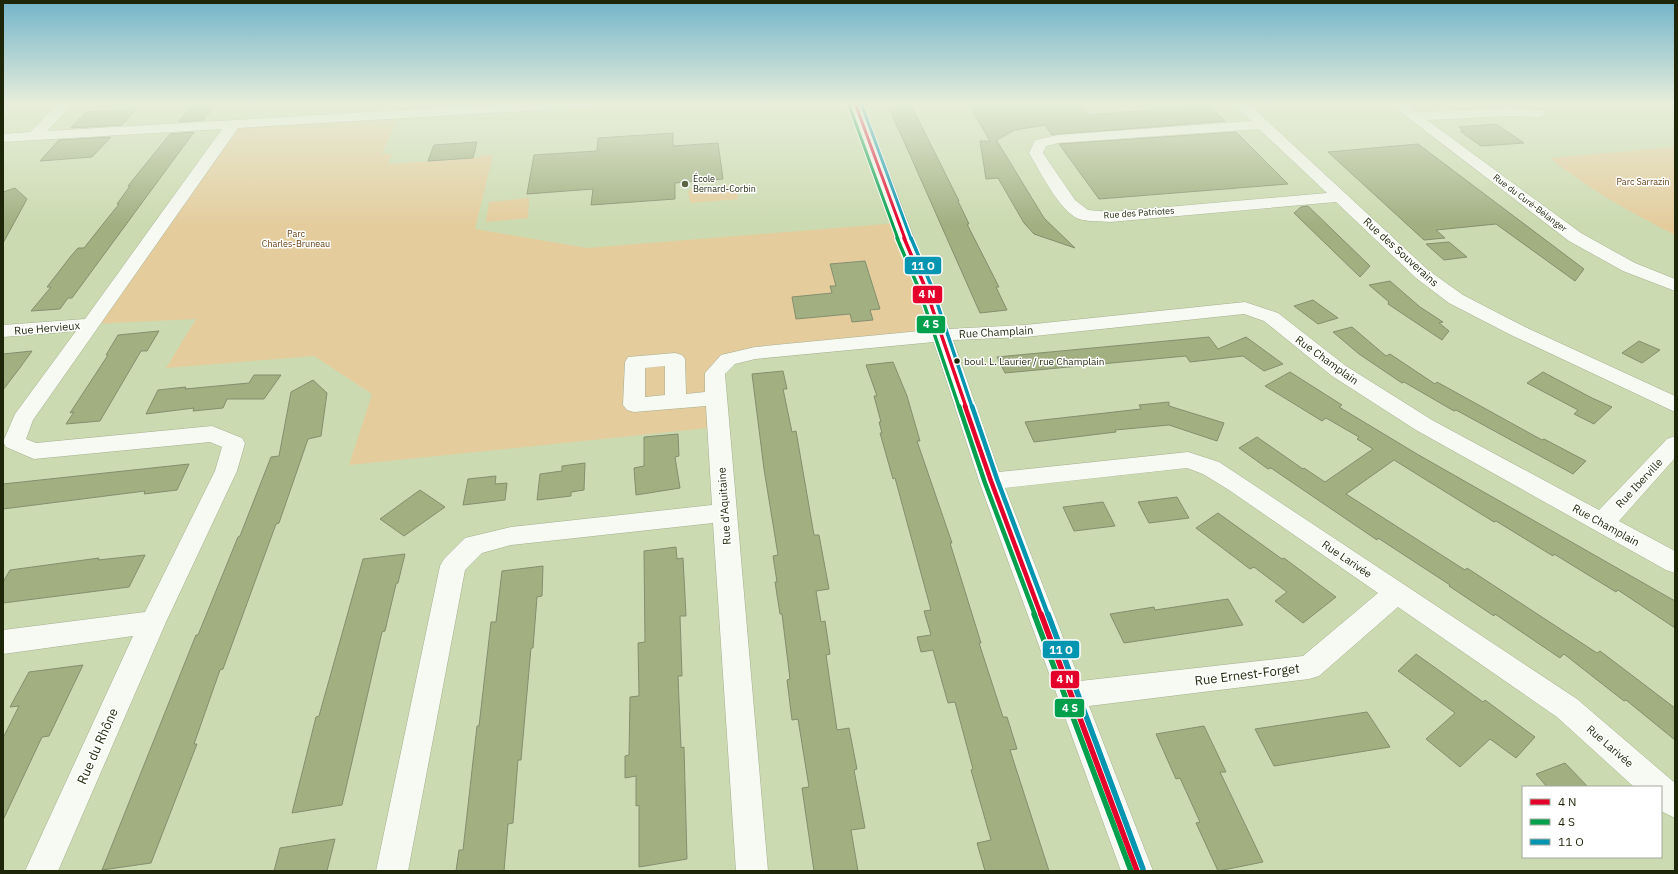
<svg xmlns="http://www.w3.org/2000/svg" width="1678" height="874" font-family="'IBM Plex Sans',sans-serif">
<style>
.green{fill:#e4cc9d}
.building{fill:#a1af81;stroke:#848f6e}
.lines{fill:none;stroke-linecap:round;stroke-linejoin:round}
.minor-casing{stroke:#a4af8e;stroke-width:1}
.minor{fill:#f7f9f3;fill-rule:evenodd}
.bus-1-far3-casing{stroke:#fff;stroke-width:5}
.bus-1-far2-casing{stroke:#fff;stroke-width:6}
.bus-1-far1-casing{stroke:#fff;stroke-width:8}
.bus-1-casing{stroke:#fff;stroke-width:8}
.bus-2-far3-casing{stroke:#fff;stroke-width:5}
.bus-2-far2-casing{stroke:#fff;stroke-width:6}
.bus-2-far1-casing{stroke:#fff;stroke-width:8}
.bus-2-casing{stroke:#fff;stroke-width:8}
.bus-3-far3-casing{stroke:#fff;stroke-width:5}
.bus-3-far2-casing{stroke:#fff;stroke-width:6}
.bus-3-far1-casing{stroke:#fff;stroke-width:8}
.bus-3-casing{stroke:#fff;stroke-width:8}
.bus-1-far3{stroke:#e4002b;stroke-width:3}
.bus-1-far2{stroke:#e4002b;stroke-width:3.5}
.bus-1-far1{stroke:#e4002b;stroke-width:4.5}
.bus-1{stroke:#e4002b;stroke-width:5.5}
.bus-2-far3{stroke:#01a04d;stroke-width:3}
.bus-2-far2{stroke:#01a04d;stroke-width:3.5}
.bus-2-far1{stroke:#01a04d;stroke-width:4.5}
.bus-2{stroke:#01a04d;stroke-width:5.5}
.bus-3-far3{stroke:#0495b0;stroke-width:3}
.bus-3-far2{stroke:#0495b0;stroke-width:3.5}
.bus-3-far1{stroke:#0495b0;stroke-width:4.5}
.bus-3{stroke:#0495b0;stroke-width:5.5}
.poi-dot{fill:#5a6543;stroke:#fff;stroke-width:1.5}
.bus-dot{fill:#1d2608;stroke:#fff;stroke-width:1.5}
.labels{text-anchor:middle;stroke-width:3;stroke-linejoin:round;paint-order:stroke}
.far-poi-label{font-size:9px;fill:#1d2608;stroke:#fff;text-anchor:start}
.far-park-label{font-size:9px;fill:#643d12;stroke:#fff}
.far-street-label{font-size:9px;fill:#1d2608;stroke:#fff}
.bus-label{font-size:10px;fill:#1d2608;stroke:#fff;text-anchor:start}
.street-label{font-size:11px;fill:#1d2608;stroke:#fff}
.near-street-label{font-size:13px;fill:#1d2608;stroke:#fff}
.line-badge{stroke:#fff;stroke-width:1.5}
.badge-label{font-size:11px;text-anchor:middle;font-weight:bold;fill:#fff}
</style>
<rect width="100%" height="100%" fill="#cbdab0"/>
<path class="green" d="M399,115L382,154H392L388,164L479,158L480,156L493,155L475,229L587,248L899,223L941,335L755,353L715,373L718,427L349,465L372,394L314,356L166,368L196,319L91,324L232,126Z
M1675,147V235C1632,213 1588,189 1550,158Z
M737,185L738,199L690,203L688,192L691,189Z
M529,198L528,218L486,222L489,202Z"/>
<path class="building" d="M216,103L203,120L179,122L192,105Z
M887,103H910L959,201H958L969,224H967L999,287H996L1007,310L980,313Z
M968,103H1078L1088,115L1208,105L1225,121L1052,135L1045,125L1015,130L995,141H997L1044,218L1075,248L1034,234L1024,223L998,178L986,179L980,141H990Z
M137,109L122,125L71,128L86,112Z
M1496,124L1524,143L1481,146L1460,131H1464L1459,127Z
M194,132L72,298H68L60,309L31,311L51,287H47L71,256L78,248H84L119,204H117L130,186H128L170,134Z
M1236,132L1288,184L1099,199L1059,144Z
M673,133V146L718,143L723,179L675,183V199L591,205L593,189L527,194L534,155L597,151L598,138Z
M111,137L92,157L40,161L59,140Z
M477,142L473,158L428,161L434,145Z
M1418,144L1584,269L1575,281L1496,224L1436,230L1445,238L1424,240L1328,152Z
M15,188L27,199L3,243V192Z
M1308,206L1370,266L1360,277L1294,213L1301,207Z
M1449,242L1467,257L1444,260L1426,244Z
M865,261L880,309L870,310L873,320L852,322L850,314L796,319L792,297L832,293L830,286H836L830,264Z
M1390,281L1420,307L1443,322L1439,323L1449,331L1442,340L1388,304L1389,302L1369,285Z
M1313,300L1338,318L1318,324L1294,306Z
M1352,327L1386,356L1390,354L1435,384L1437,382L1542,440L1544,439L1586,461L1573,474L1456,410L1454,411L1404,382L1402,383L1359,354L1333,332Z
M159,331L147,351H141L100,421L66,424L74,412L70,413L108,355H106L118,335Z
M1209,337L1218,349L1246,337L1283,364L1264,371L1243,356L1190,362L1186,356L1005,373L997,357Z
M1639,341L1660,350L1642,363L1622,353Z
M32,351L19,369L3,390V354Z
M893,362L907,396L920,441H917L952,543H950L981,643H979L1003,717H1007L1017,749L1010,750L1049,871H985L977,843L991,840L971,770L973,769L955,702L948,703L933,650L921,652L917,637L931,635L924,611L931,610L895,478L893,479L880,433H882L879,422H881L874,396H877L866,365Z
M783,371L787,389H783L792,432L796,431L814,535H819L829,589L816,591L821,622L825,621L830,654L826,655L837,730L849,728L857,769L854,770L865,828L851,830L858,871H814L802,788L809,787L798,719L792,720L787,680L790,679L782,614H780L775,582H777L773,556L778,555L764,469L752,374Z
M1290,372L1342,405L1339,407L1417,454L1675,601V628L1618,590L1616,592L1554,554L1553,556L1496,521L1494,522L1394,460L1346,494L1465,570L1467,568L1597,653L1600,651L1675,708V740L1626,700L1624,701L1564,654L1560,658L1495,614L1494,616L1449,586L1450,585L1378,538L1377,540L1271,468L1268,469L1239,448L1257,437L1303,469L1304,468L1325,482L1373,449L1357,439L1359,437L1326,418L1322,421L1265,386Z
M1543,372L1592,398L1612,407L1594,424L1574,414L1578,410L1527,383Z
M254,375H281L264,399H227L223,408L193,411L194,408L146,414L158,390L186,387L185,389L249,383Z
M313,380L327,393L321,436L308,439L279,523L276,524L223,669L220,670L194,744H197L151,863L102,870L196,635H198L238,537L240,536L271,457L279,456L291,392Z
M1169,402V406L1224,423L1217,441L1169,425L1115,430L1116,432L1034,442L1025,422L1141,409L1139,405Z
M678,434L679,456L675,457L680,488L636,495L634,468L644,466V437Z
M585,463L584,490L571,492V496L537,500L540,474L562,471V466Z
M189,464L177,490L144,494L145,491L3,509V484Z
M496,476L495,484L507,483L505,500L463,505L468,479Z
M420,490L445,507L404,536L380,519Z
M1177,497L1189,518L1149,523L1138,502Z
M1103,502L1115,526L1074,531L1063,507Z
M1218,513L1282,559L1284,558L1336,597L1303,623L1275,601L1287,592L1254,567L1250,569L1196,528Z
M676,547L677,559L683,558L686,616H680L682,676H678L681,748L684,747L687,859L639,867V805L636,806V776L625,778V756L629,755L630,697L639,696L638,643L645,642L644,551Z
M405,554L398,583L396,584L385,631L382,632L342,805L292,813L316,717L319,716L363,559Z
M145,555L129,587L3,603V582L10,570L99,558L98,560Z
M543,566L542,596L537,597L533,648H531L521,760H518L513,823L508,824L504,871H456L459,850H463L477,726H479L491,622H496L502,571Z
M1228,599L1243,625L1124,643L1110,614L1154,607L1155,610Z
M1416,654L1483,702L1485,700L1535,737L1516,758L1490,739L1460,767L1426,739L1455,713L1398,671Z
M83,665L49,736L42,737L3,820V738L19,706L10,707L29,672Z
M1367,712L1390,747L1274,766L1255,729Z
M1204,726L1226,772H1220L1263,862L1218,871L1196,823L1200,822L1180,778L1176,779L1156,734Z
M1565,763L1588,787H1547L1536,774Z
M335,839L327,871H274L280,848Z"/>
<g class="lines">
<g class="minor-casing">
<path id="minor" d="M59,103H74L47,131L520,103H599L597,106L592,107L238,128L33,420L26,439L36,443L212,426L242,438L245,443L237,471L166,622L58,871H25L133,636L3,654V630L145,612L215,471L222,447L210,442L34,459L6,447L3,442L15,414L76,331L3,337V325L85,319L222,129L3,142V134L30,132Z
M848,103H862L949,329L1025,325L1245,302L1278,313L1346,366L1432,420L1599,510L1667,439L1675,436V458L1619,521L1675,551V573L1666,570L1416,430L1332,376L1264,321L1244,314L1025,337L953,340L999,472L1188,452L1219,462L1577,699L1675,783V818L1661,811V787H1634L1557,717L1398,607L1319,676L1309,679L1089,706L1153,871H1121L979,481L934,342L755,359L735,364L725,374L768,871H736L713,523L511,545L482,553L465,570L408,871H376L440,566L444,559L465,538L511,527L712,505L706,406L634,412L627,410L623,405L625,362L628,357L675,353L682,355L685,359L686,394L705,392V373L721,355L755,347L930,330ZM665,366V395L645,397V368ZM1187,468L1203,474L1229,490L1378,593L1303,656L1080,681L1005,488Z
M1233,103H1248L1428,270L1463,295L1525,327L1675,396V412L1511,335L1449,303L1416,278L1336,202L1110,222C1101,221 1088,222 1079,219C1059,211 1040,171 1029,153L1035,140L1058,135L1251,121ZM1259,129L1327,193L1110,212L1088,210L1075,200L1043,153L1046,146L1058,143Z
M1389,103H1405L1416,112L1507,108L1543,110L1545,113L1543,116L1538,117L1507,116L1427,120L1581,233L1635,263L1675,279V291L1623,271L1569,241Z"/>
</g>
<use href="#minor" class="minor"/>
<g class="bus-1-far3-casing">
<path id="bus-1-far3" d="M855,103L905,239"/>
</g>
<g class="bus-1-far2-casing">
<path id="bus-1-far2" d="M904,238L925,287L966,407"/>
</g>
<g class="bus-1-far1-casing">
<path id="bus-1-far1" d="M965,406L991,481L1041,615"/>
</g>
<g class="bus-1-casing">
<path id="bus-1" d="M1041,614L1137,871"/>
</g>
<g class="bus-2-far3-casing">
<path id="bus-2-far3" d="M849,105L898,239"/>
</g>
<g class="bus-2-far2-casing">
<path id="bus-2-far2" d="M897,238L919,289L959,407"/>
</g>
<g class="bus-2-far1-casing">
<path id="bus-2-far1" d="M959,406L985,483L1035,615"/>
</g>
<g class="bus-2-casing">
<path id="bus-2" d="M1034,614L1131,871"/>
</g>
<g class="bus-3-far3-casing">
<path id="bus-3-far3" d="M861,103L911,239"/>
</g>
<g class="bus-3-far2-casing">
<path id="bus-3-far2" d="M911,238L931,285L972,407"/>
</g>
<g class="bus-3-far1-casing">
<path id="bus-3-far1" d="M972,406L997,479L1048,615"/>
</g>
<g class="bus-3-casing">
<path id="bus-3" d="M1048,614L1143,869"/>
</g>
<use href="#bus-1-far3" class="bus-1-far3"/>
<use href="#bus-1-far2" class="bus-1-far2"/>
<use href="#bus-1-far1" class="bus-1-far1"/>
<use href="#bus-1" class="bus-1"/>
<use href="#bus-2-far3" class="bus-2-far3"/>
<use href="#bus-2-far2" class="bus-2-far2"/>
<use href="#bus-2-far1" class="bus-2-far1"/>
<use href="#bus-2" class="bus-2"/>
<use href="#bus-3-far3" class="bus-3-far3"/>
<use href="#bus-3-far2" class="bus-3-far2"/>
<use href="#bus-3-far1" class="bus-3-far1"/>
<use href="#bus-3" class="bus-3"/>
</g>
<linearGradient id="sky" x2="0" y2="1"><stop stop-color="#72b4ca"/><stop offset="0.46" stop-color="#e8eedb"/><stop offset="1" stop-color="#e8eedb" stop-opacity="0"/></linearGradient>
<rect width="1678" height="225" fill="url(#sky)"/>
<circle class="poi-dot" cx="685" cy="184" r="4"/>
<circle class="bus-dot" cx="957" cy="361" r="3.5"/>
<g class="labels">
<g class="far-poi-label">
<text x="693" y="182">École<tspan x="693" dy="10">Bernard-Corbin</tspan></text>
</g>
<g class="far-park-label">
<text x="1643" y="185">Parc Sarrazin</text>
<text x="296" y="237">Parc<tspan x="296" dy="10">Charles-Bruneau</tspan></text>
</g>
<g class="far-street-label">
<text transform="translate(1530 203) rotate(37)" y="3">Rue du Curé-Bélanger</text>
<text transform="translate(1139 213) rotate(-4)" y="3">Rue des Patriotes</text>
</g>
<g class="bus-label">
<text x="964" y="365">boul. L. Laurier / rue Champlain</text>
</g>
<g class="street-label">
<text transform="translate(1401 252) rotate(42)" y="4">Rue des Souverains</text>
<text transform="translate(47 328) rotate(-5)" y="4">Rue Hervieux</text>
<text transform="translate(996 332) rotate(-3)" y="4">Rue Champlain</text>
<text transform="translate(1327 360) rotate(36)" y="4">Rue Champlain</text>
<text transform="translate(1639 483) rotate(-47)" y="4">Rue Iberville</text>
<text transform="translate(724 506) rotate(-94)" y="4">Rue d'Aquitaine</text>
<text transform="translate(1606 525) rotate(29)" y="4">Rue Champlain</text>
<text transform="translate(1347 559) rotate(34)" y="4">Rue Larivée</text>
<text transform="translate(1610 746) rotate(41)" y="4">Rue Larivée</text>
</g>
<g class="near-street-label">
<text transform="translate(1247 674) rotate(-7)" y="5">Rue Ernest-Forget</text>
<text transform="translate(97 746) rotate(-66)" y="5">Rue du Rhône</text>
</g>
</g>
<g class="line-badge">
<rect x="904" y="256" width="38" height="19" rx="4" fill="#0495b0"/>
<rect x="912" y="285" width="31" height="19" rx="4" fill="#e4002b"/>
<rect x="916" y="315" width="30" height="19" rx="4" fill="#01a04d"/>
<rect x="1042" y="640" width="38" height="19" rx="4" fill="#0495b0"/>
<rect x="1050" y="670" width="30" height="19" rx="4" fill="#e4002b"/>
<rect x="1054" y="698" width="31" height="20" rx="4" fill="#01a04d"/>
</g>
<g class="badge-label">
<text x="923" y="270">11 O</text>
<text x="927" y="298">4 N</text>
<text x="931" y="328">4 S</text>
<text x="1061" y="654">11 O</text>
<text x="1065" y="683">4 N</text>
<text x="1070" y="712">4 S</text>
</g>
<rect width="1678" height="874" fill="none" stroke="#1d2608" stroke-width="8"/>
<rect x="1522" y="786" width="140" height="72" fill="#ffffff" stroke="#a5a89c"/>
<rect x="1530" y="799" width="20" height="6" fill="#e4002b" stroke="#a5a89c"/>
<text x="1558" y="806" font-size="12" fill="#1d2608">4 N</text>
<rect x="1530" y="819" width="20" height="6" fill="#01a04d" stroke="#a5a89c"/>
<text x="1558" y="826" font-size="12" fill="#1d2608">4 S</text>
<rect x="1530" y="839" width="20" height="6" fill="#0495b0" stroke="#a5a89c"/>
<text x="1558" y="846" font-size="12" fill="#1d2608">11 O</text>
</svg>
